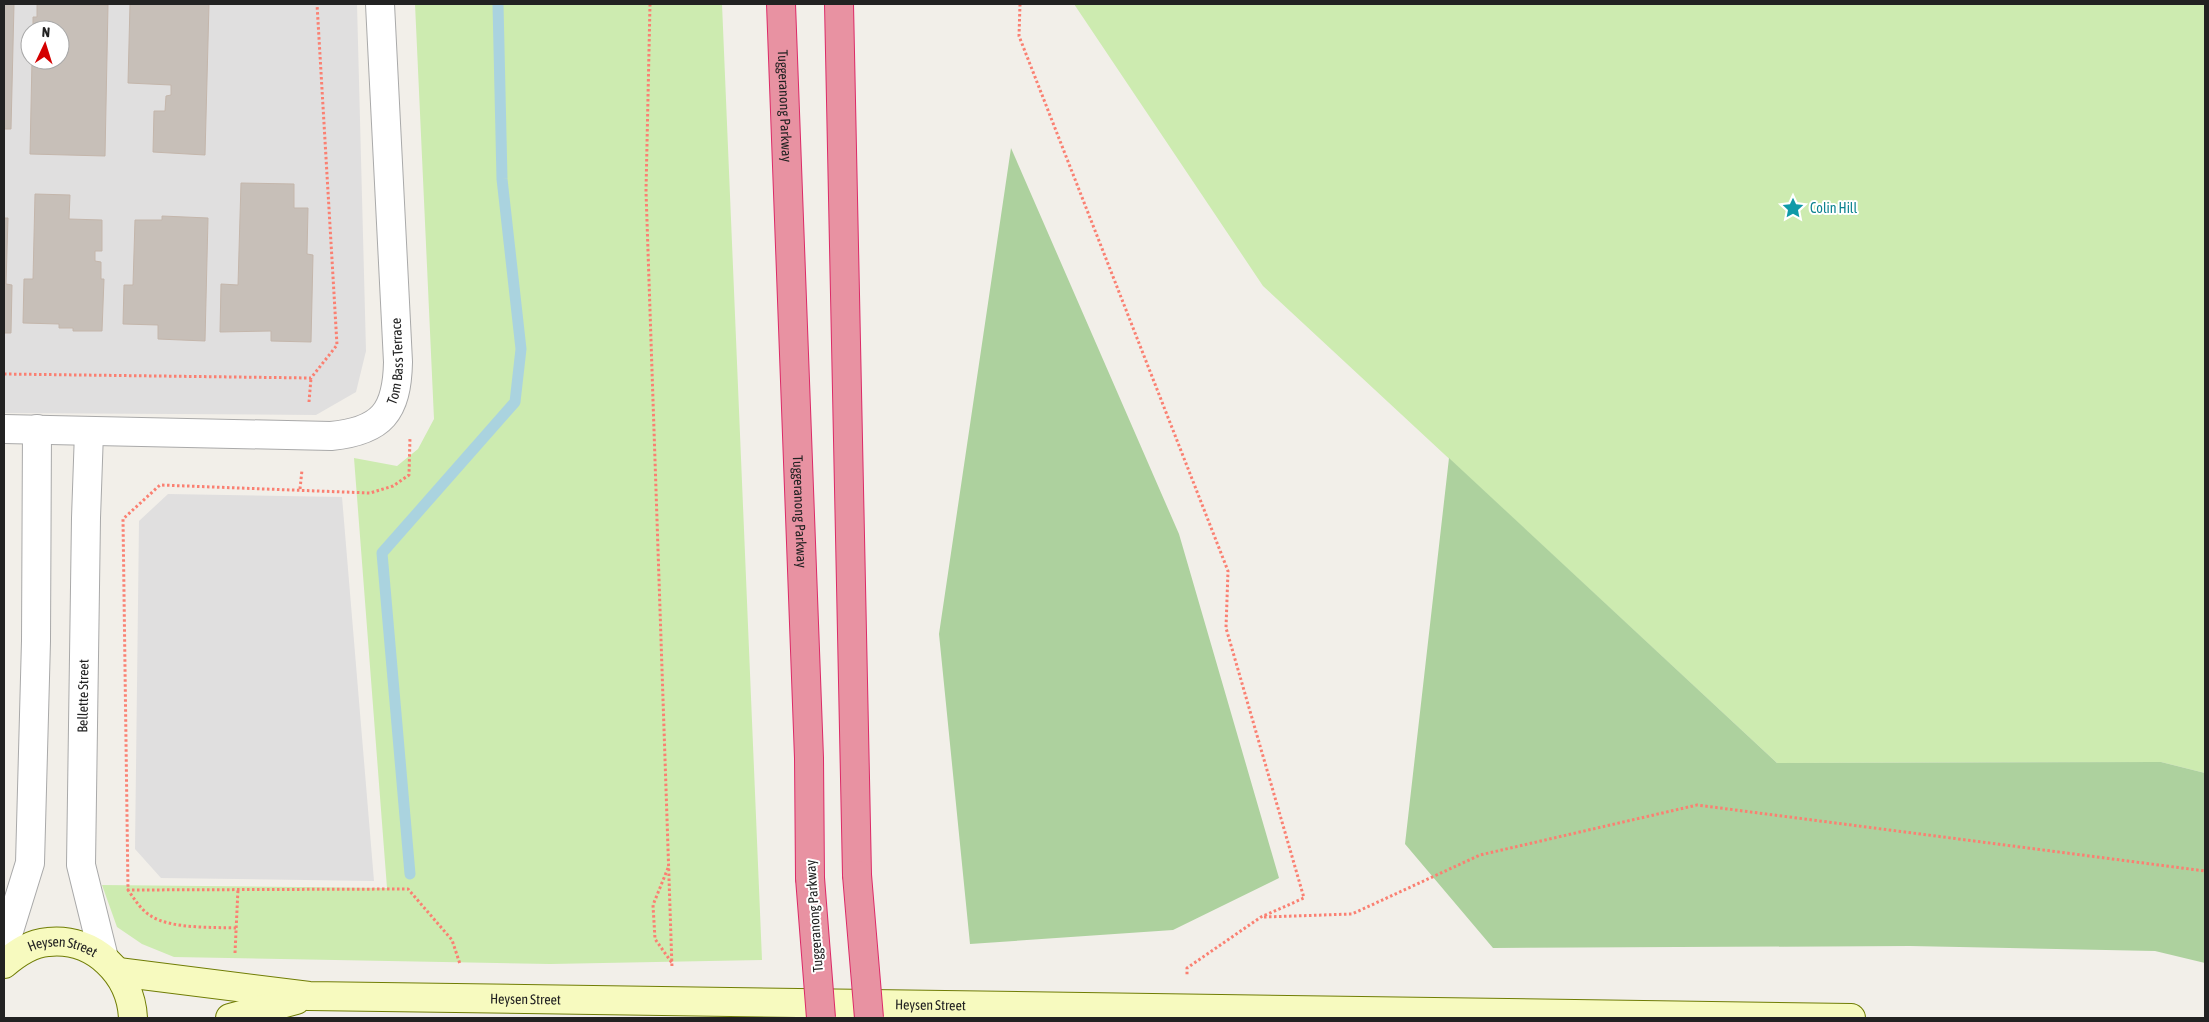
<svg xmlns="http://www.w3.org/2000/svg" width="2209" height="1022" font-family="'Asap Condensed',sans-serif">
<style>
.residential{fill:#e0dfdf;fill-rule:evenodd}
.grass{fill:#cdebb0}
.forest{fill:#add19e}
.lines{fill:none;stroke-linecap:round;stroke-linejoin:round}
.stream{stroke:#aad3df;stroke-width:11}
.building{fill:#c7bfb8;stroke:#c4b6ab}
.minor-casing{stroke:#a9a9a9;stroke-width:30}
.secondary-casing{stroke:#707d05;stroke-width:30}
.motorway-casing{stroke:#dc2a67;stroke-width:30}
.path{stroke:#fa8072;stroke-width:3;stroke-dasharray:2.5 2.5;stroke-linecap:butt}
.minor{stroke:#fff;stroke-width:28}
.secondary{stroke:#f7fabf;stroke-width:28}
.motorway{stroke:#e892a2;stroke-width:28}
.motorway-bridge-casing{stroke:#dc2a67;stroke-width:30;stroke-linecap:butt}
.motorway-bridge{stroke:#e892a2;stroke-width:28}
.labels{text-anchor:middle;stroke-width:4;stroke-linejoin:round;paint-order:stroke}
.street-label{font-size:14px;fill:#222;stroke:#fff}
.culture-label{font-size:14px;fill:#0d838f;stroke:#fff;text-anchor:start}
</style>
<rect width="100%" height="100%" fill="#f2efe9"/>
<path class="residential" d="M4,4H357L366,351L356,392L316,415L4,413ZM30,30H60V60H30Z
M168,494L342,497L374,881L161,878L135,849L139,521Z"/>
<path class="grass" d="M415,4H722L762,960L550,964L174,957L142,944L117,927L102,885L387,888L354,458L397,466L418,449L434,419Z
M1074,4H2205V773L2161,762L1777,763L1263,286Z"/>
<path class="forest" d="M1011,148L1179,534L1279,878L1173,930L970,944L939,634Z
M1449,458L1777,763L2161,762L2205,773V963L2155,951L1910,946L1493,948L1405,844Z"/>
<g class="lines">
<path class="stream" d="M410,874L382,553L515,402L521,349L502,179L498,4"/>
</g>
<path class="building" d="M4,4H14L11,129H4Z
M37,4L108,5L105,156L30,154L32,60H60V30H33V17H37Z
M130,4H209L205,155L153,152L154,111H165L166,96L171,95V85L128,83Z
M241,183L294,184V208H308L307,254L313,255L311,342L271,341V331L220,332L221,284L238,285Z
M35,194L70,195L69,219L102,220V251H95V261L101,262V279H104L102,331H73V328H59V324L23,323L24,279H33Z
M162,216L208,218L205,341L158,339V325L123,324L124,285H133L135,220H162Z
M4,218H8L6,284L12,285L11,333H4Z"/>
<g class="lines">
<g class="minor-casing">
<g id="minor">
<path id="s1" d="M4,429L331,436C382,431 397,412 398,362L380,4"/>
<path d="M89,432L86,518L81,865L104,958"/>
<path d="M4,947L30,863L36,641L37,429"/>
</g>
</g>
<g class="secondary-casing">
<g id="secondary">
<path id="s2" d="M4,964C17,953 31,943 48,942C94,937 131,974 133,1018"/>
<path id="s3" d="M118,972L309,996L1851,1018"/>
<path d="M230,1018L296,1000"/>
</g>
</g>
<g class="motorway-casing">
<g id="motorway">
<path id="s4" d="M781,4L809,758L810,878"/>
<path d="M839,4L857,875"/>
</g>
</g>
<path class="path" d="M650,4L646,191L672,968
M1020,4L1019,36L1228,571L1226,628L1304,898L1261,917L1187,968V976
M4,374L311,378L337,345L317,4
M309,402L311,378
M300,489L302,470
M668,868L653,905L655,939L672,963
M127,890L408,889L452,940L460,964
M1264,917L1352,914L1480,855L1697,805L2205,871
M236,928C212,927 171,929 151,916C141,910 135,900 128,890L123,519L160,485L370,493L393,486L409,475L410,437
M235,953L238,889"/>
<use href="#minor" class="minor"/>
<use href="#secondary" class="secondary"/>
<use href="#motorway" class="motorway"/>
<g class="motorway-bridge-casing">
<path id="motorway-bridge" d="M857,875L869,1018
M810,878L821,1018"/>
</g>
<use href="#motorway-bridge" class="motorway-bridge"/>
</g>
<defs>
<g id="sight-bare" transform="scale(1.725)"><path d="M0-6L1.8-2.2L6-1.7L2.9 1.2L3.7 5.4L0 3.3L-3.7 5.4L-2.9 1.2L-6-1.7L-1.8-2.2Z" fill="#0f9aa8" stroke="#fff" stroke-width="2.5" paint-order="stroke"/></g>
</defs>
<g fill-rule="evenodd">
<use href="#sight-bare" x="1793" y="208"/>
</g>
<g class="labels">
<g class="street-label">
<text dy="5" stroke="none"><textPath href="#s4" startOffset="102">Tuggeranong Parkway</textPath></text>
<text dy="5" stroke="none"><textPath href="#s1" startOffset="442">Tom Bass Terrace</textPath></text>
<text dy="5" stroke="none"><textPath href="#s4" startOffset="508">Tuggeranong Parkway</textPath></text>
<text transform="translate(83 696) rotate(-89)" y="5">Bellette Street</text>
<text transform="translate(814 916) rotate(-94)" y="5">Tuggeranong Parkway</text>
<text dy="5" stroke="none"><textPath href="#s2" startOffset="65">Heysen Street</textPath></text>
<text dy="5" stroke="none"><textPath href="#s3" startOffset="409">Heysen Street</textPath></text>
<text dy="5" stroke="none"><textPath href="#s3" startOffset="814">Heysen Street</textPath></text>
</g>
<g class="culture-label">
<text x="1810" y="213">Colin Hill</text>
</g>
</g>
<rect width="2209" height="1022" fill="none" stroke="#222222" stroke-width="10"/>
<g transform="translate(45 45) rotate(4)"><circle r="24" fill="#ffffff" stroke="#a7a7a7"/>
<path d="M0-4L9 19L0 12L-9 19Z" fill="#d40000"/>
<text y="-8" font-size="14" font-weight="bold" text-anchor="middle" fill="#222222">N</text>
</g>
</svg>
